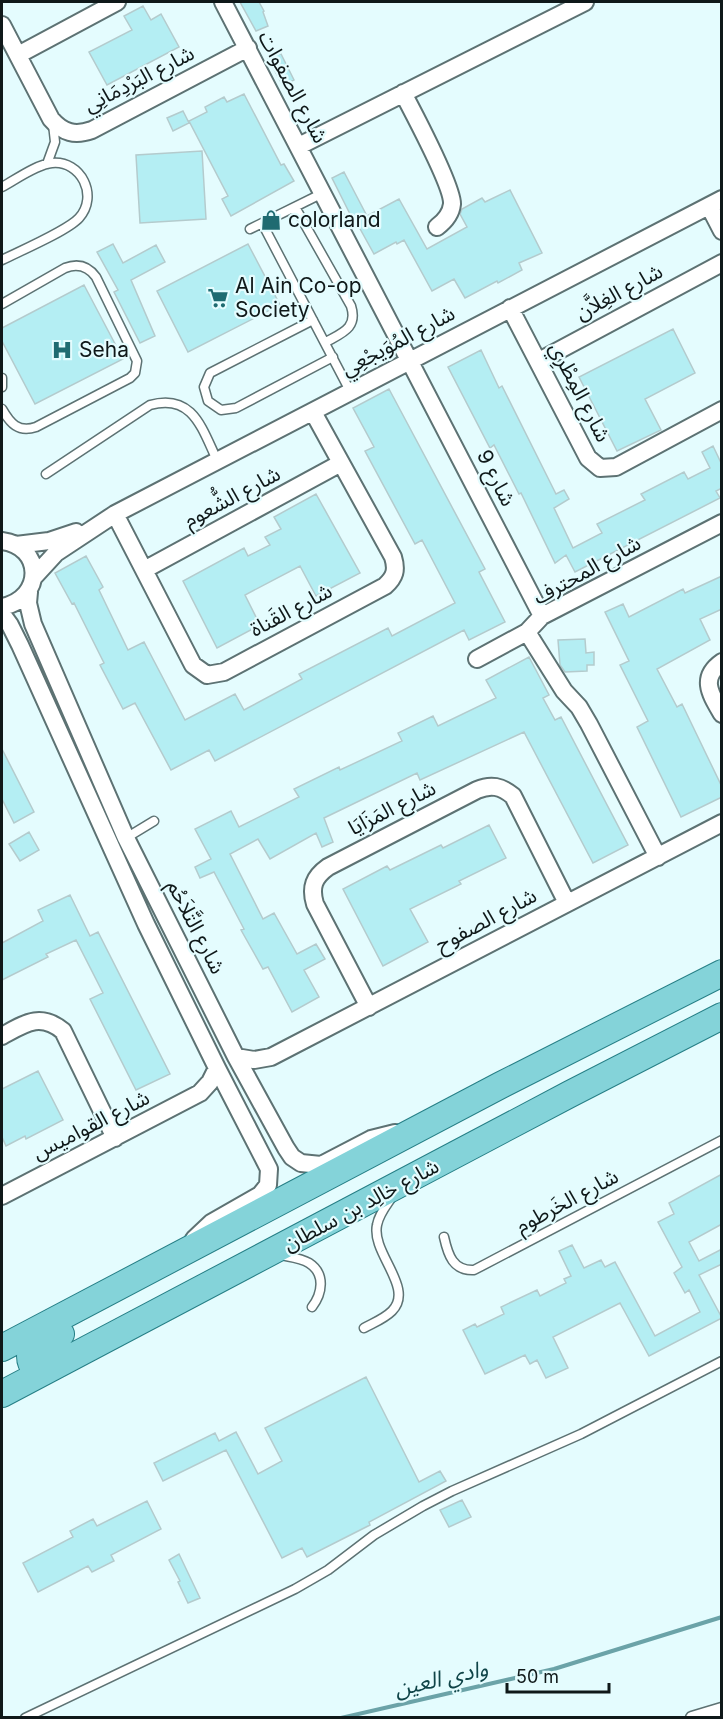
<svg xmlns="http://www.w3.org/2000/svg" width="723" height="1719" font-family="Inter,'Noto Sans Arabic',sans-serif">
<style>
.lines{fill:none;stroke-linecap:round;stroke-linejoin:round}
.stream{stroke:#6ba3a8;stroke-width:4}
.building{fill:#b4eef3;stroke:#b4cbcd;stroke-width:1.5}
.service-casing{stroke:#5d7273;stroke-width:11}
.pedestrian-casing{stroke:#5d7273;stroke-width:15}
.minor-casing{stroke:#5d7273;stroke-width:20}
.primary-casing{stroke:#267f86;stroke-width:28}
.service{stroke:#fff;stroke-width:8}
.pedestrian{stroke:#fff;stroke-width:12}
.minor{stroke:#fff;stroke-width:16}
.primary{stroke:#84d3d9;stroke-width:26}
.labels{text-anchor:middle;stroke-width:4.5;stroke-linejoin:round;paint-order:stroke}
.street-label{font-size:21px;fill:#0f1819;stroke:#e4fcfe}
.poi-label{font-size:21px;fill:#0f1819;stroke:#e4fcfe;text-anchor:start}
.water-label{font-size:22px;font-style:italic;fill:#0f4448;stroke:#e4fcfe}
</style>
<rect width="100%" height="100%" fill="#e4fcfe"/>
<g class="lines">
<path class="stream" d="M341,1718L554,1669L722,1617"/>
</g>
<path class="building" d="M240,2H259L264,11L263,12L268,26L256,31Z
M143,6L151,20L161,14L179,47L107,85L89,52L132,30L124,16Z
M276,54H281L294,80L283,86L268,58Z
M244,94L281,165L284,164L294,181L231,216L222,199L228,196L189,121L207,112L205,107L224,97L227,102Z
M183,111L189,123L173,131L167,118Z
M202,151L206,219L140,223L136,155Z
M344,172L367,216L399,199L427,249L467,227L460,214L462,209L482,198L485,202L510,190L542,253L519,263L522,270L498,283L497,281L465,298L454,279L432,291L404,240L397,244L396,242L374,254L359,227L357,228L332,178Z
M113,244L123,263L156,245L165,262L131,280L155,336L140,343L114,292L118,290L97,252Z
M248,244L280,305L188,352L157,291Z
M84,285L123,359L35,404L2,341V328Z
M673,329L695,373L645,399L661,430L617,451L579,377Z
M481,350L499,388L502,386L556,494L564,490L569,499L554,508L573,548L602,533L597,524L645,500L641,494L684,472L688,479L710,468L702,452L713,446L722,465V488L716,491L720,498L575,572L566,555L555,563L521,493L519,494L494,445L490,448L448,367Z
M389,389L485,569L479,572L505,622L469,640L464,630L215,761L209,750L171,770L135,703L123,709L100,665L104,663L74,603L72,604L55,573L86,556L103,587L99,590L128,650L144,642L185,720L235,694L244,710L302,679L299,674L388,628L392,636L455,603L422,540L415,544L365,451L374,447L353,408Z
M316,494L360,573L316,596L300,566L245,595L260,625L217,648L183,581L244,548L248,556L270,545L265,537L281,529L274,517Z
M722,576V609L700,619L710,640L657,669L677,707L682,704L722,787V797L681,817L637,727L648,721L620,665L629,661L605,612L623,604L629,617L683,589L685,593Z
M585,639L586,653L594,652V665H587V671L565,672L560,665L558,640Z
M529,657L549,695L543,698L555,720L561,717L628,845L593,863L524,732L420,780L417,773L324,818L333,842L322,847L316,833L270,859L258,839L230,854L263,919L274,913L297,954L316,944L325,959L304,970L319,997L292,1012L268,967L263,969L241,930L244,929L214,872L200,878L195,867L211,859L195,829L231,811L239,827L299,797L294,789L339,767L340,770L402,741L398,733L433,716L438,726L496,698L486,680Z
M2,749L34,812L14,823L2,799Z
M489,825L506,858L459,881L461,884L410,909L428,942L383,966L343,889L387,866L390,870L441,845L443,848Z
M29,832L39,850L20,861L9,844Z
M70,895L90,936L98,932L170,1074L136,1090L90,999L103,993L76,940L46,954L48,957L2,980V943L43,921L38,910Z
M38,1071L63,1120L26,1139L25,1136L6,1146L2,1137V1089Z
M722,1174V1224L689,1242L699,1261L722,1249V1264L699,1275L722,1318L649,1356L620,1303L553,1337L568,1368L546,1378L537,1360L530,1364L525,1355L485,1374L463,1330L475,1324L477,1327L504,1314L501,1307L537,1290L540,1296L566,1283L564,1279L571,1276L559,1251L572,1245L584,1268L601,1260L605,1267L615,1262L655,1336L700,1312L689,1290L685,1293L674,1273L682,1267L658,1222L674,1214L669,1203Z
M366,1377L419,1482L440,1471L446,1481L369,1522L370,1525L307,1557L302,1548L282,1558L226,1450L163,1481L154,1463L215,1433L219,1441L236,1432L258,1474L282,1461L265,1428Z
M462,1500L471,1517L449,1527L440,1510Z
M147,1501L161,1529L111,1555L114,1561L92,1572L88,1566L38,1592L23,1563L73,1537L70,1531L93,1519L97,1526Z
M179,1554L200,1598L188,1603L178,1582L180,1581L169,1560Z"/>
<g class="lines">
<g class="service-casing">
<path id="service" d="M47,164L55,142L53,124
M2,187C15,180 37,164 52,163C81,160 99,196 79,218C67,231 20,251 2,260
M295,207L351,306C358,328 342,333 326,342
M262,223L350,391
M250,229L323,193
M2,304L65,268C78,263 88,266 96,277L137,361L135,373L130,378L36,427C18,433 10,423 2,409
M313,320L210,373L204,387L208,401L221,410L236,408L333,357
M2,378V387
M46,474L150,405C193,393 202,429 217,460
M126,838L154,821
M444,1237C448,1255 453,1271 474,1270L722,1140
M280,1255C289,1257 301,1258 309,1263C326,1274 322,1294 312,1307
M364,1328C373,1323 384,1319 392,1311C415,1288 371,1253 377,1225C379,1214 386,1206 392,1197
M25,1718L295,1589L328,1570L374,1535L423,1506L452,1491L581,1434L722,1361"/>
</g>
<g class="pedestrian-casing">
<path id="pedestrian" d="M692,1718L722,1709"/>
</g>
<g class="minor-casing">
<path id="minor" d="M223,2L542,616
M2,25L51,119C63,133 75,136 92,130L248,48
M18,55L117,2
M403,93C413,112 453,187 452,204C451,214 445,221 437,227
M299,146L585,2
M709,206L722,231
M510,308L588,458L600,468L616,467L722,410
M539,361L722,263
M115,514L193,665L207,675L224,672L385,586C395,577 397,570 393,557L313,412
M2,541C43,546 45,598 2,607
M16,545L49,541L76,532
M144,570L341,463
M33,578L56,553L115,514L722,199
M29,592L28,603L33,624L126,838L236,1057L286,1148L292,1157L301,1163L321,1165L371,1139L395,1133
M2,614L10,625L20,645L146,924L217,1068L269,1169L268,1185L260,1195L211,1223L194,1239
M527,632L564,691L579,707L589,724L658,857
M477,659L527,632L542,616L722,523
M722,662C699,678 711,695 722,714
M369,1007L315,904C310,887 314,877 328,867L477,790C491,784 501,786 513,796L567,903
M2,1036C24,1024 40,1012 63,1031L115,1138
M236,1057L254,1060L271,1057L722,823
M2,1196L200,1093L210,1082L217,1068"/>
</g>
<g class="primary-casing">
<path id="primary" d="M2,1348L501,1085L722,973
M46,1370C36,1371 30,1366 30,1356L36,1347L61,1334
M2,1394L570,1094L722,1016"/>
</g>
<use href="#service" class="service"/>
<use href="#pedestrian" class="pedestrian"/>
<use href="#minor" class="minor"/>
<use href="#primary" class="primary"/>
</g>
<defs>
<g id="shop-bare" transform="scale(1.62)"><path d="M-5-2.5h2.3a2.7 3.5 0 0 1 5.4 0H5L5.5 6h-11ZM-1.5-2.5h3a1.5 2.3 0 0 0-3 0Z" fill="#1f6b71" stroke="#e4fcfe" stroke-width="2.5" paint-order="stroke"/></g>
<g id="supermarket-bare" transform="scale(1.62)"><path d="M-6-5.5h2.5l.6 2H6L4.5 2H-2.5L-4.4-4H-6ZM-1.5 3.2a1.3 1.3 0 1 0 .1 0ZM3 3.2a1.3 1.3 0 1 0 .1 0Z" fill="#1f6b71" stroke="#e4fcfe" stroke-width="2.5" paint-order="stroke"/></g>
<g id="hospital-bare" transform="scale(1.62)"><path d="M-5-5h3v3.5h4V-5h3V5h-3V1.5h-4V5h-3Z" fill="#1f6b71" stroke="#e4fcfe" stroke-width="2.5" paint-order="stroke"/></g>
</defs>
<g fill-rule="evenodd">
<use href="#shop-bare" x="271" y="220"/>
<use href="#supermarket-bare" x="218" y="298"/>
<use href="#hospital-bare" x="62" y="350"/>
</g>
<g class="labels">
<g class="street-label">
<text transform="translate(139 79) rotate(-27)" y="7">شارع البَرْدِمَانِي</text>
<text transform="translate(293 87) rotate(62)" y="7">شارع الصفوات</text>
<text transform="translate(619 292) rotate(-28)" y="7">شارع الغِلاَّن</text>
<text transform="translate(398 341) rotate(-28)" y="7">شارع المُوَيجْعِي</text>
<text transform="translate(580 392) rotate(63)" y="7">شارع المِطْرِي</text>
<text transform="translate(496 478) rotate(63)" y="7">شارع 9</text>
<text transform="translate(232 497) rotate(-28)" y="7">شارع الشُّعوم</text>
<text transform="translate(587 570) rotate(-29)" y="7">شارع المحترف</text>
<text transform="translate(291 610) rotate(-28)" y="7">شارع القَناة</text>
<text transform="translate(392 808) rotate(-27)" y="7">شارع المَزَايَا</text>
<text transform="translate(486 920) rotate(-28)" y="7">شارع الصفوح</text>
<text transform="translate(196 927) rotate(63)" y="7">شارع التَّلاَحُم</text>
<text transform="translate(91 1125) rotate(-27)" y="7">شارع القواميس</text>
<text transform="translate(567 1201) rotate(-28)" y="7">شارع الخَرطوم</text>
<text transform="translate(361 1205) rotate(-28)" y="7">شارع خالِد بن سلطان</text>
</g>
<g class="poi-label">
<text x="288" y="227">colorland</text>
<text x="235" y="293">Al Ain Co-op<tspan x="235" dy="24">Society</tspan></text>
<text x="79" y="357">Seha</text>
</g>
<g class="water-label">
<text transform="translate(441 1678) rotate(-13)" y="8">وادي العين</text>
</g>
</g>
<rect width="723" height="1719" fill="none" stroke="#0f1819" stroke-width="6"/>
<path d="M507 1683v9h102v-9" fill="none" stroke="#0f1819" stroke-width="3"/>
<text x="516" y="1683" font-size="18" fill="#0f1819" stroke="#e4fcfe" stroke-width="4.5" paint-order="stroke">50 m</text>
</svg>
